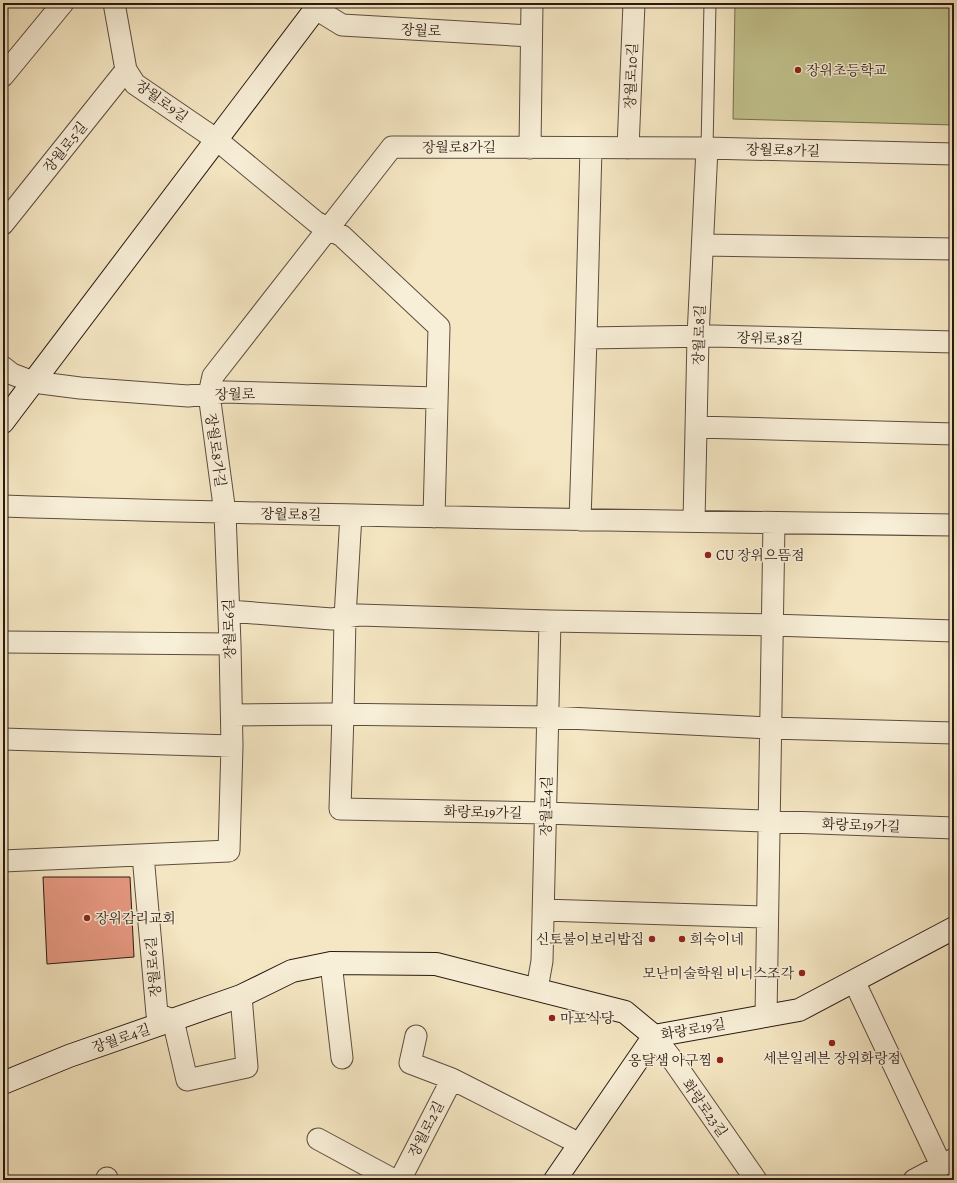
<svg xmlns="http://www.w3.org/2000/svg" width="957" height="1183" font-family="Alegreya,'Noto Serif KR',serif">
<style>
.green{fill:#c2c48f;stroke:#766e51}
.building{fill:#e79982;stroke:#2a1913}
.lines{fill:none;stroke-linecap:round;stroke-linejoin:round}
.lane-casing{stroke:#5d4c3f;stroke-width:13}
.street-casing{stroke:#5d4c3f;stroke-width:23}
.secondary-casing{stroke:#2a1913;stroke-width:24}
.lane{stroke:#f8efd8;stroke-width:11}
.street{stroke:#f8efd8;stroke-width:21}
.secondary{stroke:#f8efd8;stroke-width:22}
.poi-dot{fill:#8f2418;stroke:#f8efd8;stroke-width:1.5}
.labels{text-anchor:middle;stroke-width:3;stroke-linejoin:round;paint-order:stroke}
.street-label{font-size:14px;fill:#2a1913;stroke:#f8efd8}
.poi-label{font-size:14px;fill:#2a1913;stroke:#f8efd8;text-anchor:start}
</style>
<rect width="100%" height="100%" fill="#f5e7c3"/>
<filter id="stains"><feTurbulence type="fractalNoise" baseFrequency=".005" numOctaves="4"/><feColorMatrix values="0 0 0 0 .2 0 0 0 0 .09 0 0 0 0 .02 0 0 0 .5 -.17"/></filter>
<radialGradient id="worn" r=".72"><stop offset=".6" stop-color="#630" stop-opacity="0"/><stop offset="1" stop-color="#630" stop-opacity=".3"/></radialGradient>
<path class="green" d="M735,3H954V125L733,119Z"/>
<path class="building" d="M43,877H130L134,957L47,964Z"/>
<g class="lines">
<g class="lane-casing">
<path id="lane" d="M707,148L710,3"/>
</g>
<g class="street-casing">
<path id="street" d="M114,3L126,70L135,84L217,140L316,222L342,236L439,327L434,517
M316,9L342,25L531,36
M3,76L63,3
M530,148L532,3
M628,148L634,3
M3,224L126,70
M703,245L954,249
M586,338L712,336L954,342
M3,367L12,374L33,382L80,388L188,396L225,392L437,398
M696,427L954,434
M3,506C320,516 637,521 954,525
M351,515L345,617L343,714L340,809L546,813L954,828
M580,520L586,338L591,148
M694,521L698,337L707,148
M229,611L332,619L359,615L550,621L772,625L954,631
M3,642L230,644
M232,715L330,714L548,717L770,728L954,733
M3,739L232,746
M143,855L157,1014L173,1020L187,1080L247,1067L241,996
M3,861L229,851L232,746L230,644L225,513L209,394L213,376L392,147L707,148L954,154
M543,910L767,917
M331,963L342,1058
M854,981L941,1165
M537,989L542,961L550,621
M766,1016L774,523
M416,1036L410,1063L452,1079L580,1144
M654,1036L674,1062L756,1180
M318,1139L394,1180
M107,1180V1178
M400,1180L452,1079
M914,1180L954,1159"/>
</g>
<g class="secondary-casing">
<path id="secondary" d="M3,422L320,3
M3,1083L69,1056L241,996L292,971L331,963L436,964L625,1012L654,1036
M555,1180L654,1036L799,1010L954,928"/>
</g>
<use href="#lane" class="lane"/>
<use href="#street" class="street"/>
<use href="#secondary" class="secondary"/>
</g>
<g class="poi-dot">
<circle cx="798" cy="70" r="4"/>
<circle cx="708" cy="555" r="4"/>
<circle cx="87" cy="918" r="4"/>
<circle cx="652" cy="939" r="4"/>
<circle cx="682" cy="939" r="4"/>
<circle cx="802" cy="973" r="4"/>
<circle cx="552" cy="1018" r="4"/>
<circle cx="832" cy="1043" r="4"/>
<circle cx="720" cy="1060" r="4"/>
</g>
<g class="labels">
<g class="street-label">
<text transform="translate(421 30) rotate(3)" y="5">장월로</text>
<text transform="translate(631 76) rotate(-88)" y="5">장월로10길</text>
<text transform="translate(162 101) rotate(36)" y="5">장월로9길</text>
<text transform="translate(65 147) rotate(-51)" y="5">장월로5길</text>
<text x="459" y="152">장월로8가길</text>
<text transform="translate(783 150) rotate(1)" y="5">장월로8가길</text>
<text transform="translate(699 335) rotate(-88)" y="5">장월로8길</text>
<text transform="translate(770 338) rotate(1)" y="5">장위로38길</text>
<text transform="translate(235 394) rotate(-1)" y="5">장월로</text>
<text transform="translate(216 450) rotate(82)" y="5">장월로8가길</text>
<text transform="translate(291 514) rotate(1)" y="5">장월로8길</text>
<text transform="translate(229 629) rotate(-92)" y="5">장월로6길</text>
<text transform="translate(546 806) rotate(-89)" y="5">장월로4길</text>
<text transform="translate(483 812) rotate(1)" y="5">화랑로19가길</text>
<text transform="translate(861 825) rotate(2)" y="5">화랑로19가길</text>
<text transform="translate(153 967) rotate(-95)" y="5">장월로6길</text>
<text transform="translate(693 1029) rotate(-10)" y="5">화랑로19길</text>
<text transform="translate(121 1038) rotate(-19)" y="5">장월로4길</text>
<text transform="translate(705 1108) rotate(55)" y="5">화랑로23길</text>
<text transform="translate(426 1129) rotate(-63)" y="5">장월로2길</text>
</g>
<g class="poi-label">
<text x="806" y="75">장위초등학교</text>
<text x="716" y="560">CU 장위으뜸점</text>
<text x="95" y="923">장위감리교회</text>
<text x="644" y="944" text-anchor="end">신토불이보리밥집</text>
<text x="690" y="944">희숙이네</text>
<text x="794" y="978" text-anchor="end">모난미술학원 비너스조각</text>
<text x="560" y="1023">마포식당</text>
<text x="832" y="1063" text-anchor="middle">세븐일레븐 장위화랑점</text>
<text x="712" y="1065" text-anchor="end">옹달샘 아구찜</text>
</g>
</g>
<rect width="957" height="1183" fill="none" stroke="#f5e7c3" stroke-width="16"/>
<rect x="4" y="4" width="949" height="1175" fill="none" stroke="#2a1913" stroke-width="2"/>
<rect x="8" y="8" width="941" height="1167" fill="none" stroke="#2a1913"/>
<rect width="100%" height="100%" filter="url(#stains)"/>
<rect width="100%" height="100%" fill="url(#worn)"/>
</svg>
